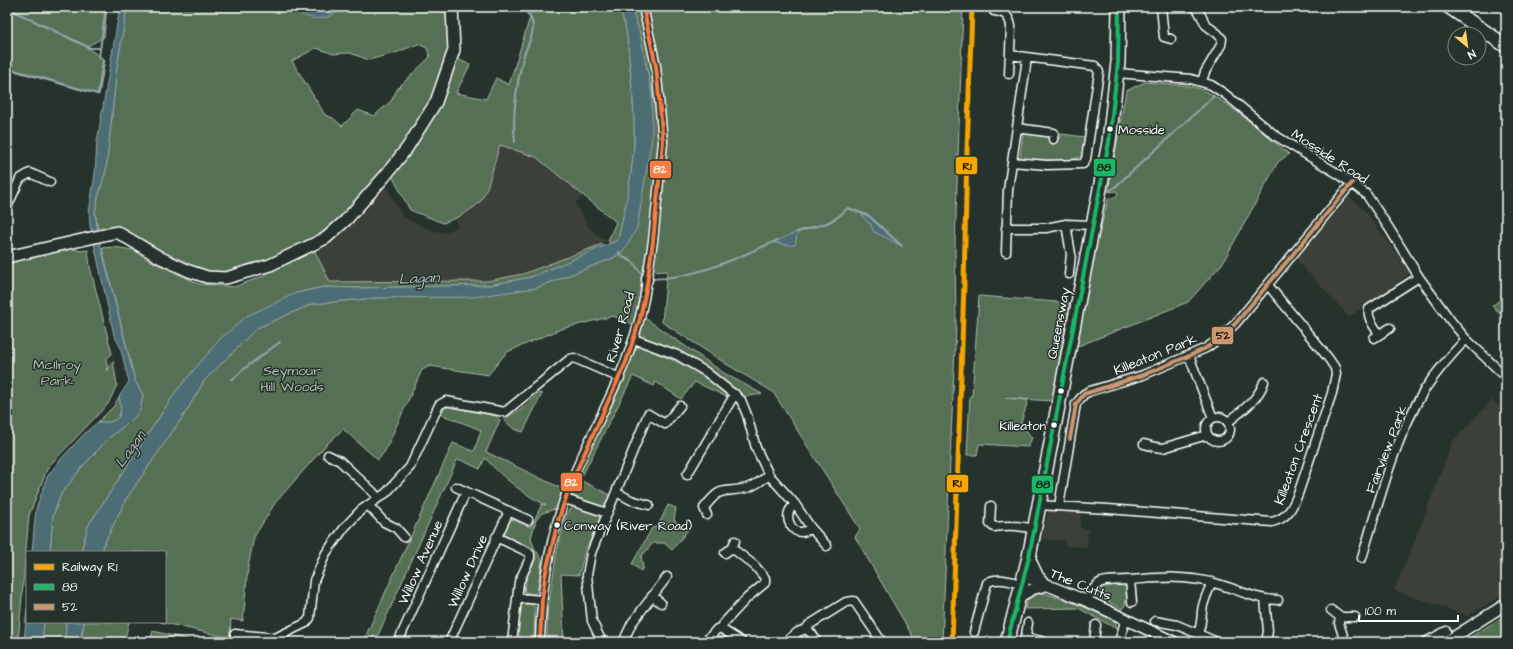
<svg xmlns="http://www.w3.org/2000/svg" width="1513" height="649" font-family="'Architects Daughter',sans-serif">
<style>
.built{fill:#3b4139}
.green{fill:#577055;stroke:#abb8aa;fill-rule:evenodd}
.water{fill:#4e6d75;stroke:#95a7ac}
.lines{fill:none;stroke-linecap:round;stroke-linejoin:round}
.stream{stroke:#95a7ac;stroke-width:2}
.minor-casing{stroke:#fff;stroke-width:11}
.tertiary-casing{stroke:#fff;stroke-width:13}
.secondary-casing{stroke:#fff;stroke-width:14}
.primary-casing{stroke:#fff;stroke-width:16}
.trunk-casing{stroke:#fff;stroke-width:16}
.minor{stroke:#26332d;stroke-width:8}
.tertiary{stroke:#26332d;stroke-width:10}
.secondary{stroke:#26332d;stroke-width:11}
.primary{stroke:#26332d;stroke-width:13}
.trunk{stroke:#26332d;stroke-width:13}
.bus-1-casing{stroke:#26332d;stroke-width:7}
.bus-2-casing{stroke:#26332d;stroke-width:7}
.bus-3-casing{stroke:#26332d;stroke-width:7}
.bus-1{stroke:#1ab867;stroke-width:4}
.bus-2{stroke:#cd976f;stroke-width:4}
.bus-3{stroke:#f77d43;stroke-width:4}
.rail-1-casing{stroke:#26332d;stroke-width:8}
.rail-1{stroke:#f7a600;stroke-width:5}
.bus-dot{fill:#fff;stroke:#26332d;stroke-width:1.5}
.labels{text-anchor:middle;stroke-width:3;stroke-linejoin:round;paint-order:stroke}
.bus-label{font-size:13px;fill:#fff;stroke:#26332d;text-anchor:start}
.street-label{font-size:14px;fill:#fff;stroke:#26332d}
.park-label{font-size:14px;fill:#b3bfb2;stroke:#26332d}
.water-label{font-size:15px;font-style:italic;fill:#afbdc1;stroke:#26332d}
.line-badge{stroke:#26332d;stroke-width:1.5}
.badge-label{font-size:11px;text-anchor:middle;font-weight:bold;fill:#fff}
.pale-badge-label{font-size:11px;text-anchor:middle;font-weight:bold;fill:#111}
</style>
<rect width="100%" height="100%" fill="#26332d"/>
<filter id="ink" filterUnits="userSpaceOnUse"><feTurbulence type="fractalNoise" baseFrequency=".025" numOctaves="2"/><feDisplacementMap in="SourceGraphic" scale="8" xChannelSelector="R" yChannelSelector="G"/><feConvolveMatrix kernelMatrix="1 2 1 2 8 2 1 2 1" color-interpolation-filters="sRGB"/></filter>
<g filter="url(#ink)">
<path class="built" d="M500,144L536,157L584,196L575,203L589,227L600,238L608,241L523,274L487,281L330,283L313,248L349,226L376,193L386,187L403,217L428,229L444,233L458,226L455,218L480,202L488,183Z
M1349,196L1364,210L1411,273L1349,317L1296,259Z
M1492,400L1506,413V593L1468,616L1394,590L1410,553L1453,441Z
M1048,511H1081L1080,528L1088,529L1087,547L1065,546V541L1042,539Z"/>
<path class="green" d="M7,7H107L104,37L86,47L105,60L99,95L7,69Z
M127,7H294L301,14C313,15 333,21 340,7H449L451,49L433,102L404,147L343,215L323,235L253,268L227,275L192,270L117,228L98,230L95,213L98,197L106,170L117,67ZM418,44L427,48L430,57L398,88L391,101L374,116L358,110L342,126L333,118L325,115L292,61L316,48L334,54L350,53L369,60L398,52Z
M526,7H617C626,18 628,43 629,57C632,86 635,115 634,145C632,177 625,209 618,240L611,243L608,241L616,222L536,157L500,145C495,158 488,194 479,203C469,212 455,219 443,223L410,210L391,174L456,58L470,65L456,93L486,99L496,78L509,85L531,14Z
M631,7H963L955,245L956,325L942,642H916L855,537L860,529L773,392L728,365L662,322L667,271L650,272L639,314L724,373L762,394L743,397L740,392C728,384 716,374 703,367C685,356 644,344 635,325L613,316L561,329L507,352L488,375L430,366L422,370L385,451L378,460L343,429L326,445L275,503L254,537L248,567L243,621L231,619L230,638L160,622H165V552H102L104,544L126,499L186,412L204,381L257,328L312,304L375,298L536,288L613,258L621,253L627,246L652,94L640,33Z
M1145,82C1161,84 1178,84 1194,87C1220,93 1266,136 1289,154L1278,162L1222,264L1188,302L1076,347V341L1092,263L1108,199L1115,197L1118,194L1116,191L1109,192V186L1126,91Z
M1023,132L1049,136L1055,141L1058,138H1061V134L1085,137L1082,155C1076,164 1031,159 1020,158Z
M602,244L606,246L531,277L489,285L358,288L323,287L296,293L177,390L88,526L81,552H50L53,516L61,494L83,466L109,438L134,418L143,395L135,381L102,248L113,247L134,250L145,258L199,284L234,287L263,276L313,248L330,282L487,281L523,274Z
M67,247L81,251L88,250L90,267L112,354L106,359L108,371L109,366L113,361L117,385L108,404L48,467L29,515L18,642H7V263L45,255V253Z
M1506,295V318L1492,306Z
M979,296L1070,303L1052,401L1005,398L1028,400L1021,423L1032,438L1028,447L979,444L977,455H967L970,396H972Z
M642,347C662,355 718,378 727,397L695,382L681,399L656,382L654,386L633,376L580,480L610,495L604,507L576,498L572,495L571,488L633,353L637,348Z
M539,393L542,394L523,432L514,429L503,419L511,415L517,411H519Z
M119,397C124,416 118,424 98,422L114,406Z
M449,407L496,416L500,420L486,452L565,490L556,509L542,513L536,520L531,538L534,547L542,560L537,592L533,594L524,592L527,576L535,560L534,551L531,548L505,536L504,533L511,519L531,527L542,504L546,505C523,494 503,478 485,458L480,469L461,460H457L375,642H363L453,443L473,451L475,449L481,430L440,414L445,408Z
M574,505L597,512L600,518L589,543L586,547L579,575L561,574L564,642H547V615L557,551L566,515Z
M668,505L676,508L674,520L688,530L672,550L664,543H653L641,557L643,567L641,571L632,564L652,528L658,526Z
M1110,585L1127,586L1128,598L1125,601L1126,604L1122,609L1096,595C1096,588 1104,586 1110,585Z
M1039,592L1064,599L1109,617L1115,621L1117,629L1078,608L1025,609C1027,599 1028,595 1039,592Z
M524,604H531L535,607L534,642H519L520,635L518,633L521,605Z
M1506,615V642H1469V638Z
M44,622H66L65,642H42Z
M84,622H129L124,642H81Z
M153,631L199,642H150Z"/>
<path class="water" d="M120,7H127L117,67L106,170L98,197L95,213L99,239L135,381L143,395L140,411L134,418L109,438L83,466L61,494L53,516L50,552H32L36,509L47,477L60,460L87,431L98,422C118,424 124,416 119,397L129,382L120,346L114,335L90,225L89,212L95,174L97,142Z
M294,7H340C333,20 312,21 301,14C298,13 296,9 294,7Z
M617,7H631L640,33L652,94V138L637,228L627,246L621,253L613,258L536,288L473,297L375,298L312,304L257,328L204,381L186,412L126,499L104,544L102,552H81L88,526L177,390L220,339L247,316L296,293L323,287L358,288L489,285L531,277L618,240C625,209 632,176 634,145C635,115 632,86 629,57C628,43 626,18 617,7Z
M860,212L869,216L902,246C892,241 884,236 874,232L870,223L867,222Z
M799,231V233L797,235L795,245C791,246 777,244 774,242Z
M27,608V622H44L42,642H24Z
M66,622H84L80,642H65Z"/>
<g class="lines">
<path class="stream" d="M7,8L90,48H100
M336,12H339L348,7
M7,68L98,94L103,60L99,57L106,7
M515,142C512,116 517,83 523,58C526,48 532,39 533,29C534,20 527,13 523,7
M1109,191L1115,187L1214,96
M797,232L827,223L838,217L848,208L869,216L902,246
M619,252L621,256L633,262L644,277
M651,279C698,278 736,258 778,240
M231,379H233L245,368L280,342"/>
<g class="minor-casing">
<path id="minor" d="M643,7L656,66L663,142L653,241L647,278
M994,7V11C1004,12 1009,15 1011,26L1009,74
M1161,7L1164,37L1171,39
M1194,7L1198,10L1206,25L1218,34L1222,39L1221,45L1205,72L1202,81
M1010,55L1095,66L1099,72L1086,159L1083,164L1047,165L1012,162
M1117,73L1191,79L1211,85L1225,94L1276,136L1340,175L1366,194L1389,228L1419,277L1451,321L1466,339L1506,377
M1017,128L1054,133L1053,139
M7,207L20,179L30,173L50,182
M1066,224L1071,254L1069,274
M1006,228H1046L1066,224L1092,225
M1006,252L1008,190L1027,58
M1379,334C1374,326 1367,318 1369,309L1419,277
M1374,338L1390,328
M634,339L677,355L706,372L741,400L747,415L756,448L769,475L795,504L811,528L827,546
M1189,356L1213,418
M1206 429a12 12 0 1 1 24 0a12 12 0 1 1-24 0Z
M1228,422C1243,410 1258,400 1264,382
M1144,444L1155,447L1163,448L1207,435
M328,455L340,461L373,492L378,498
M687,475L735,394
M456,487L528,520
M616,492L631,500L649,505
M565,499L607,513
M795,504C793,506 790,509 789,512C786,520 792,533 802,532C805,532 809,529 811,528
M368,505L384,522L396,528L404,537
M1038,505L1108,509L1272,522C1288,518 1292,508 1298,494L1332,393L1336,374L1335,368L1329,359L1268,285
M991,506L990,524L994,527C1009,525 1020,525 1034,529
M1059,506L1076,404L1084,394L1090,391L1143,375L1206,348L1219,339L1236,323L1352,183
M707,515L704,508C723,484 721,494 747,488C755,486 762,480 769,475
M496,537L528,552L530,554V558L519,582L512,642
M725,553L732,548L735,541
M1362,558C1379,502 1394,439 1425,389C1437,371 1451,355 1466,339
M1130,580L1132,602
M652,596L661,603
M518,598L542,600
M1265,599L1268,631L1266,642
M1087,601C1098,575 1105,582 1128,580C1159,578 1180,575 1210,582C1234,587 1254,600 1278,600
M1331,610L1340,617H1355
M1340,617L1339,623L1345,642
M1155,621L1177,625L1217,642
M720,628L742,642
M806,629L809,625L846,602L854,601L882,642
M974,632L987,583C996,576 1012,582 1022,584
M235,634L277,638
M1198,634C1202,623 1201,621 1202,611C1203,601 1208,592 1212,582
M1025,637L1045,642
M1025,641L1028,623
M277,642L279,636L306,623L310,618L314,581L326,553L345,527L361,510L386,493L410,467L439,405L446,401L505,412L570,359L574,358L620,378
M398,642L466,492
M449,642L509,511
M540,642C541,588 550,535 570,484C598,415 638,356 647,280
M602,642L592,621L587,575L591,553L648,414L665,424L680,406
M623,642L632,623L667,577
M705,642L717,629L720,628L722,625L747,598L765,583V578L755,566L732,548
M785,642L798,632L806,629L812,634L817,642
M1094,642L1096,625
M1119,642L1126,618
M1425,642L1446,631"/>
</g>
<g class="tertiary-casing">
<path id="tertiary" d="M647,280V278
M1029,557L1038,576L1044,583
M1024,576L1087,601L1174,642
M1019,597L1033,589L1048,585
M1446,642L1506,604"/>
</g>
<g class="secondary-casing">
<path id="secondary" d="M7,257L117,232L161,258L189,271L207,277L226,278L270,265L326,238L346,220L385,176L407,148L436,102L454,50L452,7"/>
</g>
<g class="primary-casing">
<path id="primary" d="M1007,642L1029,557L1109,142L1118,62L1119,7"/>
</g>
<g class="trunk-casing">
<path id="trunk" d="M1449,7L1506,46"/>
</g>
<use href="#minor" class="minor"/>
<use href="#tertiary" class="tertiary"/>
<use href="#secondary" class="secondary"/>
<use href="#primary" class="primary"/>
<use href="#trunk" class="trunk"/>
<g class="bus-1-casing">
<path id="bus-1" d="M1007,642L1029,557L1109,142L1118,62L1119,7"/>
</g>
<g class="bus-2-casing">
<path id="bus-2" d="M1070,439L1076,404L1084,394L1143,375L1189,356L1206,348L1219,339L1236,323L1352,183"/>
</g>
<g class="bus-3-casing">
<path id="bus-3" d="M540,642L542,600L545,576L558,521L571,483L626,362L640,319L647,284L653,241L663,142L656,66L643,7"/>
</g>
<use href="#bus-1" class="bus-1"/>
<use href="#bus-2" class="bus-2"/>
<use href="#bus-3" class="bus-3"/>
<g class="rail-1-casing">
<path id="rail-1" d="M952,642L964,284L967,151L972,7"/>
</g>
<use href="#rail-1" class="rail-1"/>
</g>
</g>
<g class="bus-dot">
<circle cx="1110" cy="129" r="3.5"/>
<circle cx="1061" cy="391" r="3.5"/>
<circle cx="1054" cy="425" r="3.5"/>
<circle cx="557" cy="525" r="3.5"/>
</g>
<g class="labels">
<g class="bus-label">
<text x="1118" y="134">Mosside</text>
<text x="1046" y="430" text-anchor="end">Killeaton</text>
<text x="564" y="530">Conway (River Road)</text>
</g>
<g class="street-label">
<text transform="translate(1330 156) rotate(33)" y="5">Mosside Road</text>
<text transform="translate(1058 323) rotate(-79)" y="5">Queensway</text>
<text transform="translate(620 327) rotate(-74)" y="5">River Road</text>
<text transform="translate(1155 354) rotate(-22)" y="5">Killeaton Park</text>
<text transform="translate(1298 449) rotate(-70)" y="5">Killeaton Crescent</text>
<text transform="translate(1386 449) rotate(-69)" y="5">Fairview Park</text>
<text transform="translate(420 562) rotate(-66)" y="5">Willow Avenue</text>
<text transform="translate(467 571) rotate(-66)" y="5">Willow Drive</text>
<text transform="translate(1081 584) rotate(22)" y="5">The Cutts</text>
</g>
<g class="park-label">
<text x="57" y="369">McIlroy<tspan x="57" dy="16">Park</tspan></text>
<text x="292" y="375">Seymour<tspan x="292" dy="16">Hill Woods</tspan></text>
</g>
<g class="water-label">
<text transform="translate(419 278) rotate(-2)" y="5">Lagan</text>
<text transform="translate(130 449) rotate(-54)" y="5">Lagan</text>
</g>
</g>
<g class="line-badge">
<rect x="955" y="156" width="23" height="19" rx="4" fill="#f7a600"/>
<rect x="1093" y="158" width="23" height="19" rx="4" fill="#1ab867"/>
<rect x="649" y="160" width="23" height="19" rx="4" fill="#f77d43"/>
<rect x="1211" y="326" width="23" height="19" rx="4" fill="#cd976f"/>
<rect x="560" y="472" width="23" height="20" rx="4" fill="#f77d43"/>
<rect x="946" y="474" width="23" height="19" rx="4" fill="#f7a600"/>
<rect x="1031" y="475" width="23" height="19" rx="4" fill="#1ab867"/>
</g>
<g class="badge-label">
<text x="660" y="173">82</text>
<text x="571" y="486">82</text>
</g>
<g class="pale-badge-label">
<text x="967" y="170">R1</text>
<text x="1104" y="171">88</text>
<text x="1223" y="339">52</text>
<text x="957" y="487">R1</text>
<text x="1043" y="488">88</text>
</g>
<rect width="1513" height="649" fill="none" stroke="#26332d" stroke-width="24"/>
<rect x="12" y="12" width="1489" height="625" fill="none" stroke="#fff" stroke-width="1.5" filter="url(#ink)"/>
<rect x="26" y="551" width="140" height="72" fill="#26332d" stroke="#7d8581"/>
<rect x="34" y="564" width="20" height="6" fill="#f7a600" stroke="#7d8581"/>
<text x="62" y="571" font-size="12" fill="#ffffff">Railway R1</text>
<rect x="34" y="584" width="20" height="6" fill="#1ab867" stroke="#7d8581"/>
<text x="62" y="591" font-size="12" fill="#ffffff">88</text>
<rect x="34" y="604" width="20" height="6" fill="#cd976f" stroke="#7d8581"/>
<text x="62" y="611" font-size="12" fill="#ffffff">52</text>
<g transform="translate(1467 46) rotate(151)"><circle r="19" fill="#26332d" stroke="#7d8581"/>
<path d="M0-3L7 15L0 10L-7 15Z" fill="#ffd166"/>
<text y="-6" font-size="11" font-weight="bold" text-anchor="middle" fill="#ffffff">N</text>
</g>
<path d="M1359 615v6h99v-6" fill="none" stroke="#ffffff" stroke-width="2"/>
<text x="1365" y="615" font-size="12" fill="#ffffff" stroke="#26332d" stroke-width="3" paint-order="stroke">100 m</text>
</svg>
